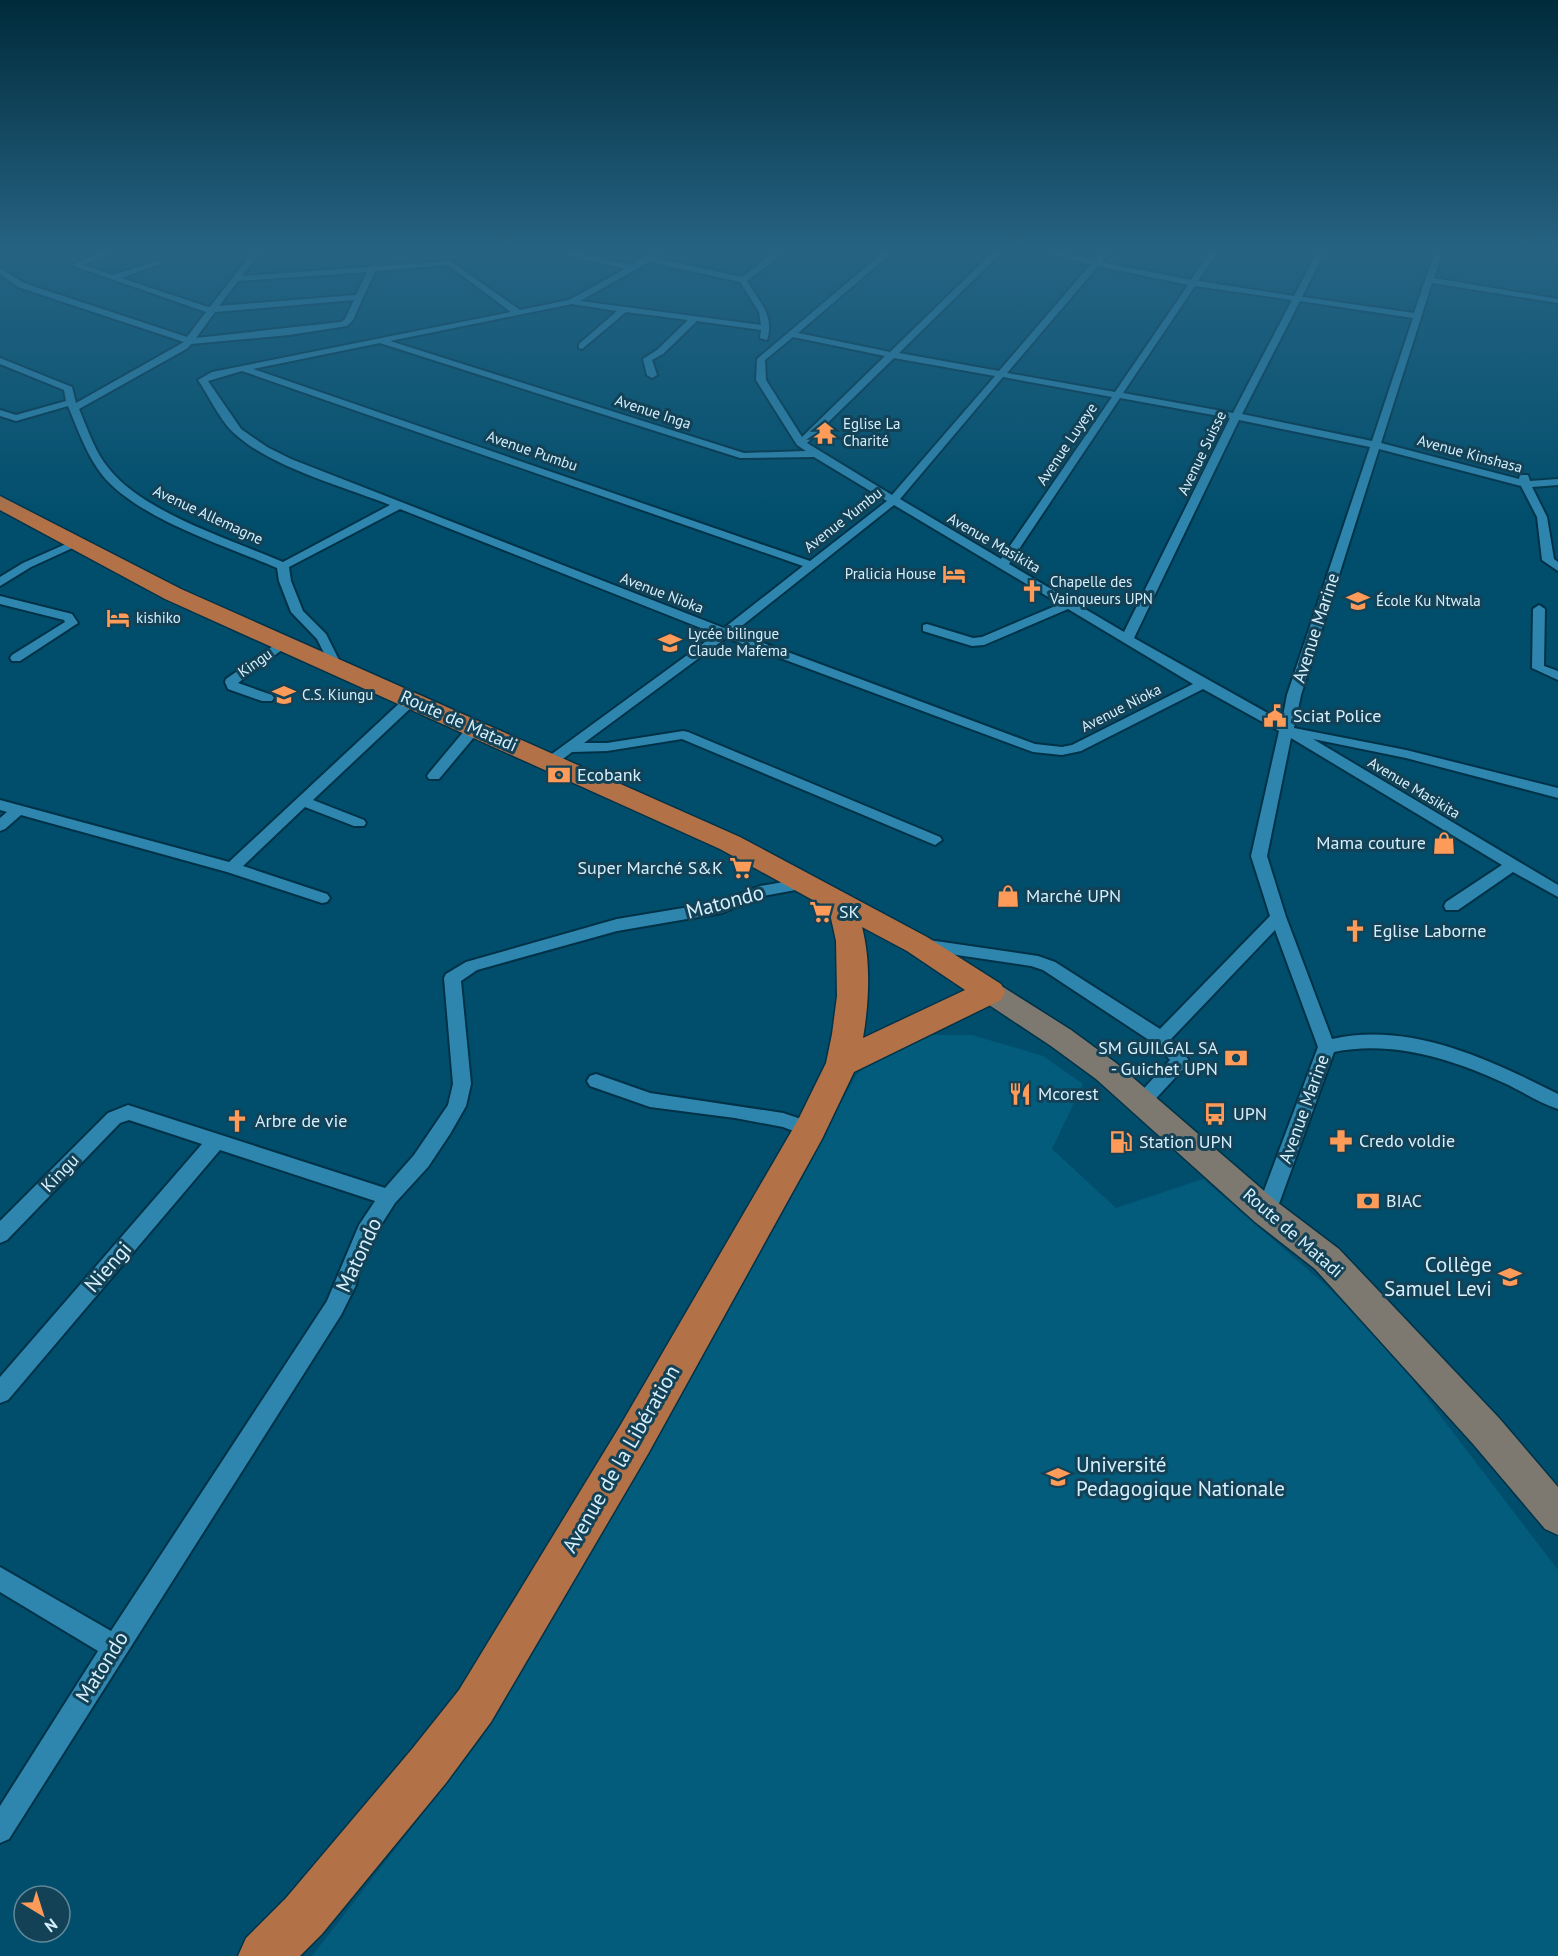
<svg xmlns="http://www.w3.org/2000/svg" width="1558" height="1956" font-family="'PT Sans',sans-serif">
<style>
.built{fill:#045c7d}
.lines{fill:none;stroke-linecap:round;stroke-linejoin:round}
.street-casing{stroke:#003247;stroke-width:4}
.primary-casing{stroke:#003247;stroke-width:3}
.highway-casing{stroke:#003247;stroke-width:3}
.street{fill:#2e86af;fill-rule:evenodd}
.primary{fill:#7d7971;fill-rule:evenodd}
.highway{fill:#b27147;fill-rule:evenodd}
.labels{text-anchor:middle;stroke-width:6;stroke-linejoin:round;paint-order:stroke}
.far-street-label{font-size:15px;fill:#d7effc;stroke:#134257}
.far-poi-label{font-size:15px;fill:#d7effc;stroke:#134257;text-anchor:start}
.street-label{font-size:18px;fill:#d7effc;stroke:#134257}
.poi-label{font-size:18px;fill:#d7effc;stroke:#134257;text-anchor:start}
.near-street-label{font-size:21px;fill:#d7effc;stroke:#134257}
.near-poi-label{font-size:21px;fill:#d7effc;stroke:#134257;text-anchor:end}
</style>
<rect width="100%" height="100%" fill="#004e6c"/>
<path class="built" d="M928,1035H972L1043,1056L1083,1084L1052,1149L1116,1208L1203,1179L1331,1290L1400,1363L1558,1570V1956H312L480,1740L857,1074L888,1048Z"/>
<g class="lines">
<g class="street-casing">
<path id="street" d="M108,250H120L82,265L113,275L160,260V264L121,278L208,307H210L254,250H262L242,276L450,261L520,310L569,300L625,269L547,250H563L631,265L658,250H668L655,258L742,277L778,250H787L747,281C759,301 775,316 767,340L760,338L761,330L697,321L663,354L652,360L657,375L652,378L647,375L643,359L657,350L688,320L626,312L582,349L579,348V344L617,311L572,304L390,341L744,453L806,451L797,445L756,380L757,359L886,250H895L798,333L890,352L995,250H1004L899,353L999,371L1091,264L1030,250H1047L1094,260L1103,250H1111L1101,262L1191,280L1211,250H1219L1198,281L1294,296L1318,250H1326L1302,297L1414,313L1435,250H1443L1434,278L1558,299V303L1432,283L1381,443L1519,479L1520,475H1528L1530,481L1558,479V485L1532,487L1547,517L1554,559L1558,562V571L1542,560L1537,517L1521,486L1379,449L1301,695L1294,728L1406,750L1558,788V798L1406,758L1313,739L1558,885V897L1513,872L1458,910H1446L1444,906L1446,902L1502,865L1291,738L1267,856L1286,917L1332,1039C1410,1021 1491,1060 1558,1094V1109C1539,1103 1522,1091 1504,1083C1452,1059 1392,1040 1334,1052L1276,1212L1273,1218L1266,1220L1259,1218L1256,1212L1318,1047L1275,930L1171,1039L1188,1059L1186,1066L1148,1107L1142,1109L1136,1107L1133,1102L1136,1097L1170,1060L1155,1044L1043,970L1031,966L916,949L914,945L916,941L922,939L1038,956L1055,962L1160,1029L1270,916L1251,856L1279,731L1203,689L1081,751L1062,755L1033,752L726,638L584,743H607L683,731L688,732L940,837L942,840L935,845L682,739L607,751L572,752L555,765H545L543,762L545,759L716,634L400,509L289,567L291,581L303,611L326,634L342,666L340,669H332L317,639L291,612L279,581L277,568C226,546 139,519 103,476C87,456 78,430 68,406L16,421L0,416V410L16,415L66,401L64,390L0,364V358L72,387L76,403L184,342L18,287L0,274V268L24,283L187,337L206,312L71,265ZM649,262L740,282L759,312L761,325L580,301ZM448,265L511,312L212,372L198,380C209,396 221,422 235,434C271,467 344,487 390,505L283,562C232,540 145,513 110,470C95,453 88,430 79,409L188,348L191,344L289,335L347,326L353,320L375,271ZM1098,266L1188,285L1115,392L1007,373ZM367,272L356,295L219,306L238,281ZM1195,286L1292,300L1233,413L1123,393ZM354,300L345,319L341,322L196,338L215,312ZM1300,301L1413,318L1372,441L1242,414ZM793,337L885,356L802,437L766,380L765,360ZM380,343L740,458L814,457L887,501L810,561L253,369ZM894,358L995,376L892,495L807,443ZM242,371L803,566L724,628L291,459L267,447L241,429L208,381ZM1003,377L1112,397L1001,559L900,499ZM1120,398L1230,418L1124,632L1009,564ZM1239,420L1370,447L1287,695L1282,721L1134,638ZM894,505L1060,604L982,637L973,638L927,624L923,625V631L972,646L984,645L1068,609L1193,684L1072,745L1062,747L1035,744L734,632Z
M75,540L81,543L79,545L31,567L0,586V577L23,563Z
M0,596L72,614L78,623L20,661H12L10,658L12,655L65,622L64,620L0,604Z
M1539,605L1545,609L1544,666L1558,671V680L1532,668L1533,609Z
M283,639L287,640L289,643L287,646L238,683L272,695L274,698L272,701H262L228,689L225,682L226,679Z
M411,696L416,697L418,700L416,703L313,800L364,820L366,823L364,826H354L305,807L243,866L327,894L330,898L327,902L322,903L227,872L21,815L5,829L0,831V818L7,812L0,810V800L229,862L406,697Z
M475,723L482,727L480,730L439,779H429L427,776L429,773L470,724Z
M807,878L812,879L815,883L812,887L763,896L722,913L617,931L477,970L461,981L471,1084L466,1106L450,1134L428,1167L395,1203L374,1236L360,1267L356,1285L341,1315L9,1839L0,1843V1806L98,1651L0,1592V1567L111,1631L327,1301L359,1225L375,1201L220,1150L8,1400L0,1403V1377L202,1144L129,1120L120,1123L7,1240L0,1243V1221L108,1113L128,1105L385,1188L414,1155L448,1105L453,1084L444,978L446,974L466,962L617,919L719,902L760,886Z
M596,1074L650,1093L783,1113L816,1124L819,1129L816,1134L810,1137L783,1127L735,1118L650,1107L590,1086L587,1081L590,1076Z"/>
</g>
<g class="primary-casing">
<path id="primary" d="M990,982L1000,985L1071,1030L1116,1063L1277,1202L1339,1249L1499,1418L1558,1487V1535L1545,1529L1473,1444L1315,1269L1255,1222L1096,1079L1051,1046L980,999L976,992L980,985Z"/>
</g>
<g class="highway-casing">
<path id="highway" d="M0,496L181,589L740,837L927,937L1001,984L1005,992L1001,1000L854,1072L822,1139L648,1454L491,1722L446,1783L322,1934L300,1956H238L246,1938L286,1898L412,1749L459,1690L620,1426L798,1120L826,1063L832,1034L837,996L836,941L829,909L720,849L165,599L0,510ZM862,927L907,951L965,990L863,1038C869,1003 871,961 862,927Z"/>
</g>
<use href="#street" class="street"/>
<use href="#primary" class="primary"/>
<use href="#highway" class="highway"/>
</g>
<linearGradient id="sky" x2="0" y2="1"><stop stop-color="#002b3b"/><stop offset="0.48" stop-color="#266383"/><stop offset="1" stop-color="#266383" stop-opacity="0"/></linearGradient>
<rect width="1558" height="524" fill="url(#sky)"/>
<defs>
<g id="temple-bare" transform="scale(1.8)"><path d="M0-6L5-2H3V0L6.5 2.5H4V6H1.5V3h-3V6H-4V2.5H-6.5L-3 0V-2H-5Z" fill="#fe9b59" stroke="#134257" stroke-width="2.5" paint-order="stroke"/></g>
<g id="hotel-bare" transform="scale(1.8)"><path d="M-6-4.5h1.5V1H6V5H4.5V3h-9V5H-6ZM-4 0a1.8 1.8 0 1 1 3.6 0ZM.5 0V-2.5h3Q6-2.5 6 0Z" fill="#fe9b59" stroke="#134257" stroke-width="2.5" paint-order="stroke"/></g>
<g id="church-bare" transform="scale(1.8)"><path d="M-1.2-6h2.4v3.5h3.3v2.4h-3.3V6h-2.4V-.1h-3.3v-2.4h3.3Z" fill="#fe9b59" stroke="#134257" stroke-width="2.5" paint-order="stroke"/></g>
<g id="school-bare" transform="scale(1.8)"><path d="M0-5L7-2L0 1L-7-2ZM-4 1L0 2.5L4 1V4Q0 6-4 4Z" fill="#fe9b59" stroke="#134257" stroke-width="2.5" paint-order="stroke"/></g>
<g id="civic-bare" transform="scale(1.8)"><path d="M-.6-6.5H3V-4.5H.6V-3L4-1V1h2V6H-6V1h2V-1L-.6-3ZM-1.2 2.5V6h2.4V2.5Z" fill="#fe9b59" stroke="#134257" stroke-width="2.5" paint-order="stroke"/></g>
<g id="bank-bare" transform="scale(1.8)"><path d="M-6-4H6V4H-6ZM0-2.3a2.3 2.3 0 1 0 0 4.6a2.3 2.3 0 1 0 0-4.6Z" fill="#fe9b59" stroke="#134257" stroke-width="2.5" paint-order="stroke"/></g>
<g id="shop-bare" transform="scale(1.8)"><path d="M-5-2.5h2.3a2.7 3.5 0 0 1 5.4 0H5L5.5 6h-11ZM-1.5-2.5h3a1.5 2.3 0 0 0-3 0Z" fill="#fe9b59" stroke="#134257" stroke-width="2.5" paint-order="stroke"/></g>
<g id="supermarket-bare" transform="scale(1.8)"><path d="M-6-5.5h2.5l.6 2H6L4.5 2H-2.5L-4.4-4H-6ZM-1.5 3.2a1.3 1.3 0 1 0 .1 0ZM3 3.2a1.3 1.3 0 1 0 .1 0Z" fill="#fe9b59" stroke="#134257" stroke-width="2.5" paint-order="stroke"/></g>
<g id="restaurant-bare" transform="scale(1.8)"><path d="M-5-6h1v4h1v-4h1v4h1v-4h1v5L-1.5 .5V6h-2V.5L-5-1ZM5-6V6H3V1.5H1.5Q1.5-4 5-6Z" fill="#fe9b59" stroke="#134257" stroke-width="2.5" paint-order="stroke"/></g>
<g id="bus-bare" transform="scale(1.8)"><path d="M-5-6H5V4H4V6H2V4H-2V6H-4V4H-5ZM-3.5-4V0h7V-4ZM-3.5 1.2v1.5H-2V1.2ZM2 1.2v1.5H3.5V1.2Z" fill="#fe9b59" stroke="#134257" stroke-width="2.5" paint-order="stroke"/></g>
<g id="pharmacy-bare" transform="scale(1.8)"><path d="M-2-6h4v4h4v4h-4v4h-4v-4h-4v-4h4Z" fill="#fe9b59" stroke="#134257" stroke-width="2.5" paint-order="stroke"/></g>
<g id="fuel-bare" transform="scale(1.8)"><path d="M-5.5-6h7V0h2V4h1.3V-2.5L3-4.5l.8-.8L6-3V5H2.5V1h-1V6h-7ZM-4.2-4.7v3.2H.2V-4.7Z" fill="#fe9b59" stroke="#134257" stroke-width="2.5" paint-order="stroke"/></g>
<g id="university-bare" transform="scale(1.8)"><path d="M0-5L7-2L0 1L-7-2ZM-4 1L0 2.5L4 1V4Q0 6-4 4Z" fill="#fe9b59" stroke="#134257" stroke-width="2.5" paint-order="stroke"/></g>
</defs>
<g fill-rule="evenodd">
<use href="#temple-bare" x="825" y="433"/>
<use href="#hotel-bare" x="954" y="574"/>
<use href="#church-bare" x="1032" y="591"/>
<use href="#school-bare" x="1358" y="601"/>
<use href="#hotel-bare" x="118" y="618"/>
<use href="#school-bare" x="670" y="643"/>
<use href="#school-bare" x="284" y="695"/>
<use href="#civic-bare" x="1275" y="716"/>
<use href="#bank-bare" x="559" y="775"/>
<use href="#shop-bare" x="1444" y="843"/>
<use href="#supermarket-bare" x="741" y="868"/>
<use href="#shop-bare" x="1008" y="896"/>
<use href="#supermarket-bare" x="821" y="912"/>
<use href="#church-bare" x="1355" y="931"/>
<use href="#bank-bare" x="1236" y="1058"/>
<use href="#restaurant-bare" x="1020" y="1094"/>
<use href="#bus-bare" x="1215" y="1114"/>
<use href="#church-bare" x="237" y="1121"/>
<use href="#pharmacy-bare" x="1341" y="1141"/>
<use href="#fuel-bare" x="1121" y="1142"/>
<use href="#bank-bare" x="1368" y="1201"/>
<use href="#school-bare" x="1510" y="1277"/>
<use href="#university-bare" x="1058" y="1477"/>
</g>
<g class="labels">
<g class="far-street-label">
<text transform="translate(653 412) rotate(18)" y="5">Avenue Inga</text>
<text transform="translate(1067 444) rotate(-56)" y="5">Avenue Luyeye</text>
<text transform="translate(532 451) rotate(19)" y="5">Avenue Pumbu</text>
<text transform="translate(1202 453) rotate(-64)" y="5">Avenue Suisse</text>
<text transform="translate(1470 454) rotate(15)" y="5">Avenue Kinshasa</text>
<text transform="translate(208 515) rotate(25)" y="5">Avenue Allemagne</text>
<text transform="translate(843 520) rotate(-38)" y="5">Avenue Yumbu</text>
<text transform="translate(994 543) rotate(30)" y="5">Avenue Masikita</text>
<text transform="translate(662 593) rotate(21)" y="5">Avenue Nioka</text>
<text transform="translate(255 663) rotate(-35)" y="5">Kingu</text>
<text transform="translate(1121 708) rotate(-27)" y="5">Avenue Nioka</text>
<text transform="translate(1414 788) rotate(31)" y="5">Avenue Masikita</text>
</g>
<g class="far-poi-label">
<text x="843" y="429">Eglise La<tspan x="843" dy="17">Charité</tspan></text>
<text x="936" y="579" text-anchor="end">Pralicia House</text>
<text x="1050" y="587">Chapelle des<tspan x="1050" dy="17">Vainqueurs UPN</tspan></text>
<text x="1376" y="606">École Ku Ntwala</text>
<text x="136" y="623">kishiko</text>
<text x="688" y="639">Lycée bilingue<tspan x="688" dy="17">Claude Mafema</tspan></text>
<text x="302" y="700">C.S. Kiungu</text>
</g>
<g class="street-label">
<text transform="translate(1316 628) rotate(-72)" y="6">Avenue Marine</text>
<text transform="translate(459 721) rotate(24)" y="6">Route de Matadi</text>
<text transform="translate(1304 1109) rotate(-70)" y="6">Avenue Marine</text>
<text transform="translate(60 1173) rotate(-46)" y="6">Kingu</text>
<text transform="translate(1293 1233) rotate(41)" y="6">Route de Matadi</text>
</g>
<g class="poi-label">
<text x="1293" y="722">Sciat Police</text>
<text x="577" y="781">Ecobank</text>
<text x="1426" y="849" text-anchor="end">Mama couture</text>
<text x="723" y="874" text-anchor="end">Super Marché S&amp;K</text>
<text x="1026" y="902">Marché UPN</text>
<text x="839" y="918">SK</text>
<text x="1373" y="937">Eglise Laborne</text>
<text x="1218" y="1054" text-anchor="end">SM GUILGAL SA<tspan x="1218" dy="21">- Guichet UPN</tspan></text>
<text x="1038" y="1100">Mcorest</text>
<text x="1233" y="1120">UPN</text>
<text x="255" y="1127">Arbre de vie</text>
<text x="1359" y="1147">Credo voldie</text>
<text x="1139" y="1148">Station UPN</text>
<text x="1386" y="1207">BIAC</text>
</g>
<g class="near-street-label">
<text transform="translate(725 902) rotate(-15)" y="7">Matondo</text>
<text transform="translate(359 1255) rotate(-65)" y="7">Matondo</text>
<text transform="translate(108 1267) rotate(-49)" y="7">Niengi</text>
<text transform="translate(621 1459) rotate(-60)" y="7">Avenue de la Libération</text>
<text transform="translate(102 1667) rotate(-58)" y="7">Matondo</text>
</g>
<g class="near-poi-label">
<text x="1492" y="1272">Collège<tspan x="1492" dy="24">Samuel Levi</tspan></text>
<text x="1076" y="1472" text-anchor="start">Université<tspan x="1076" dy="24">Pedagogique Nationale</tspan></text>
</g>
</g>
<g transform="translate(42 1914) rotate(142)"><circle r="28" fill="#134257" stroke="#618799" stroke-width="1.5"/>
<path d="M0-4.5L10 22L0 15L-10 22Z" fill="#fe9b59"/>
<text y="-9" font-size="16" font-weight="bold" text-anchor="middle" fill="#d7effc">N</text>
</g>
</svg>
